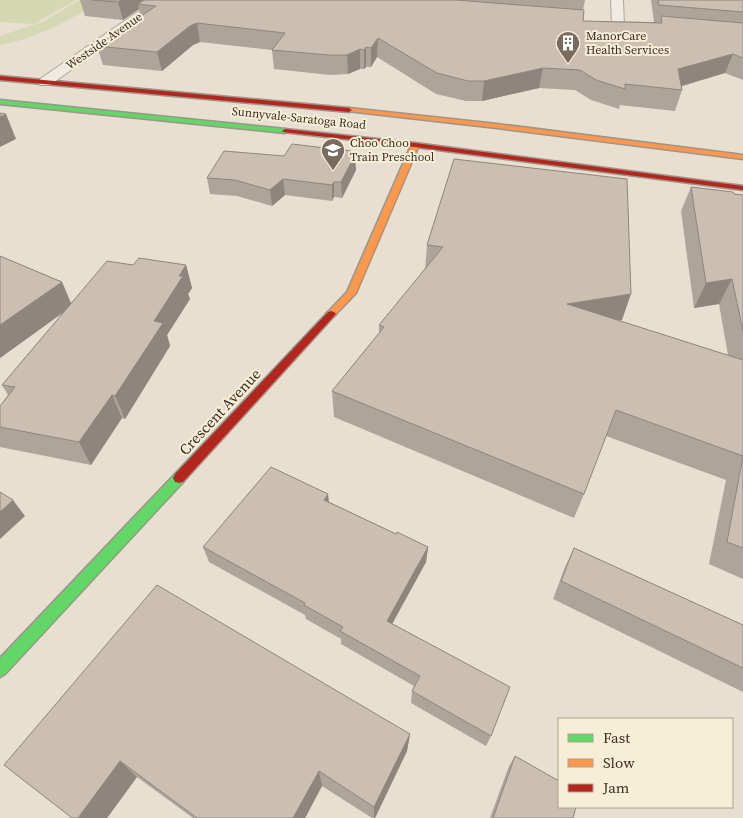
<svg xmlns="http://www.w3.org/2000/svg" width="743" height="818" font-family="'Source Serif 4',serif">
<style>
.green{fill:#d6d7b3}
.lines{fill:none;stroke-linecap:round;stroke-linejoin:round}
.street-casing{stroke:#ada599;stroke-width:2}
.fast-casing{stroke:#9c958a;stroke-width:3}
.slow-casing{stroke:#9c958a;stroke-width:3}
.jam-casing{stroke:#9c958a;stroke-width:3}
.street{fill:#efebe3;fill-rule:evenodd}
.fast{fill:#63d668;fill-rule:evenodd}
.slow{fill:#ff974d;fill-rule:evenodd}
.jam{fill:#b3261e;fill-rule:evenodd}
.wall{fill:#afa499}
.shaded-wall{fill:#8e867d}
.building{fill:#cbbfb2;stroke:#8e867d}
.labels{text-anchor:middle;stroke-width:4;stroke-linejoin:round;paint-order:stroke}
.far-poi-label{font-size:12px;fill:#3d2e20;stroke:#f7eed8;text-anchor:start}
.far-street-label{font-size:12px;fill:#3d2e20;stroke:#f7eed8}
.street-label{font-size:15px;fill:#3d2e20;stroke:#f7eed8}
</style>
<rect width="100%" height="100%" fill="#e7e0d1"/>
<path class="green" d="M0,0H76L34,24L0,22Z
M80,0H104C70,19 39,38 0,45V36L42,22Z"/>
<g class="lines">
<g class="street-casing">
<path id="street" d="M155,0H169L50,85H40L38,82L40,79Z
M611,0H623L624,26L623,29H613L612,26Z"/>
</g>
<g class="fast-casing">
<path id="fast" d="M0,100L285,129L288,131L285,133L0,104Z
M179,473L183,474L185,478L183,482L5,674L0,677V658L175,474Z"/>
</g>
<g class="slow-casing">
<path id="slow" d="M349,108L497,124L743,155V159L497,128L347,111L346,110Z
M412,143L419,145L356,293L334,316H328L326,314L328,312L347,292Z"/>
</g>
<g class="jam-casing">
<path id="jam" d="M0,76L349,108L352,110L349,112L0,80Z
M285,129L415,143L743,186V190L415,147L283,132L282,131Z
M331,311L334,312L336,314L334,316L183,482L179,483L175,482L173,478L175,474L328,312Z"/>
</g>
<use href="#street" class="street"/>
<use href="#fast" class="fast"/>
<use href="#slow" class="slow"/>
<use href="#jam" class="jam"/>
</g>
<path class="wall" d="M80,0H585L583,10V21L654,22L651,0H743V80L725,73L681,86L682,90L675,111L620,105L619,109L591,100L575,90L539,88L482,101H466L436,94L377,57L371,67H366L364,69H360L348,74L330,75L274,69L272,50L200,42L193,45L162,71L103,65L97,46L140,16L139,9L123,20L85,16Z
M351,154L356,170L342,198L334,197L332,201L285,195L272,206L237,196L210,194L207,178L284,156Z
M454,159L622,320L619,321L728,355L719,304L694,308L681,211L691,187L743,195V579L709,564L726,480L606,436L584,494L574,518L334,417L332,391L379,333V325L425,270L427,245Z
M0,256L62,282L71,303L133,265H186L192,288L188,294L190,299L167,335L170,346L125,419L122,418L91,465L0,447V406L8,395L2,385L64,312L0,358Z
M329,502L396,534L428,547L426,562L392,624L491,736L486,746L411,703L412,691L414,686L341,644V639L306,619L305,615L209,562L203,547Z
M574,548L743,625V692L553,599L565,567Z
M410,734L407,751L375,818H372L322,786L305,818H193L137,777L107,818H72L4,765Z
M515,756L573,818H490L509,766Z"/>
<path class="shaded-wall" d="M122,0H152L138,4L139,9L123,20L118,2Z
M197,23L200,42L193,45L162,71L157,52L190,26Z
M378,38L377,57L371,67V48Z
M366,47V67L364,69V50Z
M360,49V69L348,74L347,55Z
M733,54L725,73L672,89L678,69Z
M543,68L539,88L482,101L484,81Z
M6,114L16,139L0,147V117Z
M351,151V163L355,155L356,170L342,198L341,182L349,154Z
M283,179L285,195L272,206L270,190Z
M334,182V197L332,201V185Z
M186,265L192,288L188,294L190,299L167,335L170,346L125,419L115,396L154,321L179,276Z
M732,279L719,304L694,308L706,283Z
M62,282L72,306L0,358V325Z
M631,294L622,320L560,330L567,304Z
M112,395L122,418L91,465L79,442Z
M328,494L330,510L324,500Z
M13,500L25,516L0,539V512Z
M428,547L426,562L386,635L387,621Z
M410,734L407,751L375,818H374V807Z
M120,761L137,777L107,818H78Z
M319,771L322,786L305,818H293Z"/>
<path class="building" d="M92,0H122L118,2Z
M144,0H455L584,10L583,21L662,23L661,16L743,23V58L733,54L678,69L682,90L625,84V89L596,80L580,70L543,68L484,81H468L437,73L378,38L371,48L366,47L364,50L360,49L347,55H329L272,50L285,33L197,23L190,26L157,52L97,46L156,6L138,4Z
M658,0H743V12L659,5Z
M0,113L6,114L0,117Z
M292,144L351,151L349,154L355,155L341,182H334L332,185L283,179L270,190L235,180L207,178L224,151L284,156Z
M454,159L627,179L631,294L567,304L743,360V456L616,410L584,494L332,391L384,327L379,325L443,247L427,245Z
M691,187L733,192L734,194L743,195V331L732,279L706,283Z
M0,256L62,282L0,325Z
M139,258L186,265L179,276H183L154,321L163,323L115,396L112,395L79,442L0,427V406L15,387L2,385L107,261L133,265Z
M743,456V548L727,542Z
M271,467L328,494L324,500L396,534L397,532L428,547L387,621L510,687L491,736L412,691L420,676L340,631L343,627L304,605L305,603L203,547Z
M0,492L13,500L0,512Z
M574,548L743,625V668L561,581Z
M157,585L410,734L374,807L319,771L293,818H197L120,761L78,818H72L4,765Z
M515,756L559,781V807H576L573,818H493Z"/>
<defs>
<g id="building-pin" transform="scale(1.25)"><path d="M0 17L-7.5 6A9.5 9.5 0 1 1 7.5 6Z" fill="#786c5e" stroke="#f7eed8"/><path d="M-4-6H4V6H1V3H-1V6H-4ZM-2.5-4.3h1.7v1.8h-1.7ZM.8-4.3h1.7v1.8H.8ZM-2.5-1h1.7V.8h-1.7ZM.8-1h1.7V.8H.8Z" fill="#fff"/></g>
<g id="school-pin" transform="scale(1.25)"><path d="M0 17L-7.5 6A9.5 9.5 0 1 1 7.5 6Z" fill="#786c5e" stroke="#f7eed8"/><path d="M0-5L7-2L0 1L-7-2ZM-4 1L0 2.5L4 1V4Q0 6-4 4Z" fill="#fff"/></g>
</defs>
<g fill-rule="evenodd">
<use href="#building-pin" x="568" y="43"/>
<use href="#school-pin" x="333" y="150"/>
</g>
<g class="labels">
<g class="far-poi-label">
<text x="586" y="40">ManorCare<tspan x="586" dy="14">Health Services</tspan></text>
<text x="350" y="147">Choo Choo<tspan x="350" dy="14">Train Preschool</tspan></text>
</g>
<g class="far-street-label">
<text transform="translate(104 41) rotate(-35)" y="4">Westside Avenue</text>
<text transform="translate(299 118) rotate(6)" y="4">Sunnyvale-Saratoga Road</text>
</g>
<g class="street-label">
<text transform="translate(220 412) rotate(-47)" y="5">Crescent Avenue</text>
</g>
</g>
<rect x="558" y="718" width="175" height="90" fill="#f7eed8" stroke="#ada18e"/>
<rect x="568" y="734" width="25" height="8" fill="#63d668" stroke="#ada18e"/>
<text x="603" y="743" font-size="15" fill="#3d2e20">Fast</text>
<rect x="568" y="759" width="25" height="8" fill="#ff974d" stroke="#ada18e"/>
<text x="603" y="768" font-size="15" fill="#3d2e20">Slow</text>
<rect x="568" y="784" width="25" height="8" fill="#b3261e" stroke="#ada18e"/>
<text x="603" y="793" font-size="15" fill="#3d2e20">Jam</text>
</svg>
